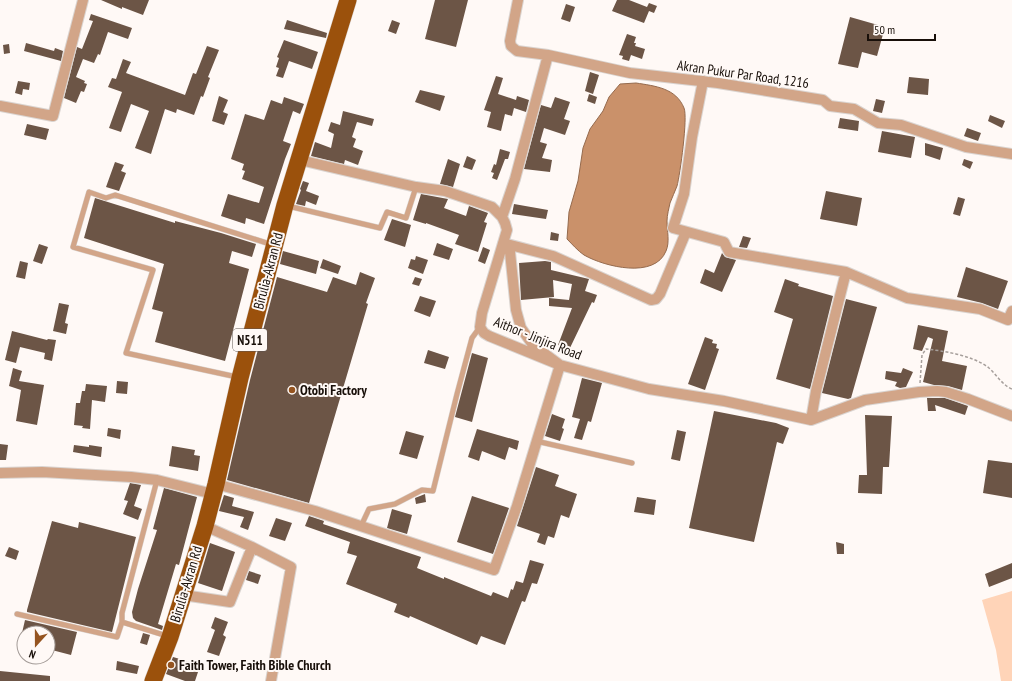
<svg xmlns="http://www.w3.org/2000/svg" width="1012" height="681" font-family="'PT Sans Narrow',sans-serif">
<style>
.green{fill:#ffd4b8}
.water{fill:#ca916a;stroke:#956a4d}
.building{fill:#6c5546}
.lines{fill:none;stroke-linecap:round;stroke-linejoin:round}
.service-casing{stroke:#dad4d0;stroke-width:6}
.minor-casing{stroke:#dad4d0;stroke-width:12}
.trunk-casing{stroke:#dad4d0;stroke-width:18}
.path{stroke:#a69f9b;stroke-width:1.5;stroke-dasharray:3 2;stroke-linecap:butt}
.service{stroke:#d2a588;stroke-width:5}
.minor{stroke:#d2a588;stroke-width:10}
.trunk{stroke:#9b510c;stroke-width:17}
.poi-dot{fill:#955420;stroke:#fff9f6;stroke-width:1.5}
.labels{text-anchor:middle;stroke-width:4;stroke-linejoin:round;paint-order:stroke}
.shield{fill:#fff9f6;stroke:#5d5550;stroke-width:1}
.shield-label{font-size:13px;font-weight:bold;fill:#180f09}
.street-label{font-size:14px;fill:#180f09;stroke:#fff9f6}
.poi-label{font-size:14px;font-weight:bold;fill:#180f09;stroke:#fff9f6;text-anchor:start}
</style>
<rect width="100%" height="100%" fill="#fff9f6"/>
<path class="green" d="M1012,591V681H1001L996,650L982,600Z"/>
<path class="water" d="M636,83C655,86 676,88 684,108C688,117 680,175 677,186C675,192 672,197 670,203C669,208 667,215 667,221C667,231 670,242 666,251C655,279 605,267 584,255C578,251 572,244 567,239L569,212L578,181L583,148L590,129L603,111L609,97L620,84Z"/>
<path class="building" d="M101,0H149L143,15L122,7V9Z
M435,0H468L456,47L425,39Z
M617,0H629L647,7L649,3L657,6L654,13L649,11L644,23L612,11Z
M566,4L575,7L570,22L561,19Z
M91,14L132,28L128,39L108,32L100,55L98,54L94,63L83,59L76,77L85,81L84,83L87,84L84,92L81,91L76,103L64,98L77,47L82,49L93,21L89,20Z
M850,17L885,27L877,56L862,52L858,68L838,64Z
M287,20L327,33L326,38L284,29Z
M392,20L400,23L396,34L388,31Z
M627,34L636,37L634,43H636L635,46L645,49L642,59L631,55L629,61L622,59L623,56L619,55Z
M284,40L318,52L312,69L289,61L283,78L276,76L279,68L276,67L279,58L277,57Z
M26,43L54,51L55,48L63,51L61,61L24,51Z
M9,44L10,53L4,54L3,45Z
M207,46L219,50L208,77L210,78L203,97L201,96L194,115L177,109L176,113L165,109L151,154L135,148L149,111L131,104L121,132L109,128L122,92L108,87L112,78L116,79L123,59L131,62L126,73L185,95L193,73L196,74Z
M590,72L599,75L593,94L585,91Z
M496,76L503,78L498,94L516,100L517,96L529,100L526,112L514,108L512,116L505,114L501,131L487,127L491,112L484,110Z
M909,77L929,79L928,95L907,93Z
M18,81L30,83L29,90L23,89L22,95L15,93Z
M420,90L445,96L440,111L415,102Z
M589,94L597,97L595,104L587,101Z
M219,96L228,100L223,112L228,114L224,125L212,121Z
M284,97L304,104L300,114L293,111L283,141L291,144L285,159L264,224L246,218L245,224L221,216L228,194L259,203L264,187L242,179L245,171L242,170L244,164L231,159L245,114L264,120L271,100L282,104Z
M555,97L570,102L564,119L570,121L565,135L544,128L540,142L547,144L542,158L552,160L550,172L524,169L541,105L551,108Z
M876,99L885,101L882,113L873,111Z
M343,111L374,119L372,126L357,122L352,137L356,139L353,147L363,151L358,165L345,160L344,164L311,156L315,142L331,148L334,134L328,131L331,122L340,125Z
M990,115L1005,121L1002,128L988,121Z
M840,118L859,121L858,131L838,128Z
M27,124L49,129L46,140L24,135Z
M967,128L981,133L978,141L964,136Z
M882,131L915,137L911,158L878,152Z
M925,143L943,148L940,160L925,155Z
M500,149L510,152L508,159H505L497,180L492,178L494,173L491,172L494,164L496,165Z
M467,156L476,160L472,170L463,167Z
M448,159L460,164L453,187L440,184Z
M964,159L973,162L970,169L962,165Z
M115,162L124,165L121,171L126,173L119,191L106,187Z
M303,181L309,183L306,191L319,196L316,205L306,201L305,206L296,204L301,190L300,189Z
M826,191L862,198L857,226L820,219Z
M421,194L448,199L444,208L466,216L469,206L488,213L484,222L487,223L478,252L455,244L459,235L426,223V224L413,220Z
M958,197L965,199L960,216L953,214Z
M95,198L175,223V221L221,233L256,244L252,257L232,251L229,263L249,269L225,361L155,342L163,312L152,309L164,264L84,238Z
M514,204L548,210L546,219L512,214Z
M392,219L411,225L405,247L384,240Z
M551,232L559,234L558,241L550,240Z
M743,236L751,238L747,248L739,247Z
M437,243L453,249L449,260L433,255Z
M39,244L48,247L42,264L33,261Z
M483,247L490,250L485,264L478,261Z
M283,251L319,261L316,274L280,264Z
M722,253L725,257L736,260L722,292L700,283L705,269L714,273Z
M416,256L428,260L423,274L408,268L411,259L415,260Z
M323,259L341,266L338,274L320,268Z
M20,261L28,263L25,279L16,277Z
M545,261L551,262V270L589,279L585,291L597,295L594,303L592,302L569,350L558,345L572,308L549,306V298L569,300L572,284L553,280L554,297L521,300L519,263Z
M966,267L1008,281L998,309L982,303L957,297Z
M360,272L375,278L366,303L368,304L309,503L227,480L250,380L277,277L327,292L333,277L356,285Z
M415,277L422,279L419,286L412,284Z
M785,279L799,284L798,286L833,296L810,389L776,379L793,319L774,312Z
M420,296L436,301L430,317L414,311Z
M846,299L877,307L851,398L848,399L822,393Z
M59,303L69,305L65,323L68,324L66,334L53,331Z
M918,325L948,331L942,361L967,366L962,390L948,386L934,385L923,382L933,339L928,337L922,351L913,349Z
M12,331L47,340L48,339L56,340L52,361L44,359L45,353L20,347L16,363L5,360Z
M705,337L713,340L712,343L717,344L716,348L719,349L705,390L688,384Z
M428,350L449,357L445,369L424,363Z
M472,353L488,358L472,422L455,417Z
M13,368L22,371L19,381L44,385L37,425L16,421L21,390L9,386Z
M903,368L913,372L906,387L900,388L895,386L897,382L885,379L886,371L901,373Z
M582,378L602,383L591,422L588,421L582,440L574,438L580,419L572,417Z
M117,381L128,382L127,394L116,393Z
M86,384L107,386L105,402L92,400L90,429L82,428L83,426L74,425L76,403H80L82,391H85Z
M927,398H945L968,406L965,415L935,405L936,411H928Z
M714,411L776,423L789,428L783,444L777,442L754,542L689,528Z
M552,414L565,419L562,428L564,429L560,441L545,436Z
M865,415L892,416L889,467H883L882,494L858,493L859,475H867Z
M108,428L121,430L120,439L107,436Z
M477,429L519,441L517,450L509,447L505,460L482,451L479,461L468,457Z
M677,430L686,432L680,461L671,459Z
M406,431L424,436L417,459L399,454Z
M0,444L8,445L6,460H0Z
M74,445L89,447V445L102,447L101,457L73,452Z
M172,446L195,450L194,455L200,456L198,471L169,466Z
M988,460L1012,463V498L983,493Z
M536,467L559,475L555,486L577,494L569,518L561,515L554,538L548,536L545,545L537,542L540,534L517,526Z
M130,483L141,485L134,506L142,509L138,520L123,514L128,501L124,500Z
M164,488L197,497L179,565L176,564L158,624L163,626L162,630L136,621L133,618L132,612L138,589L157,530L153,529Z
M425,494L426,502L416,504L415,498Z
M224,495L234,498L232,506L254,512L248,530L240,527L244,517L219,511Z
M472,496L509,508L493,554L457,542Z
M637,497L656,500L654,515L634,512Z
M392,509L412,515L407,534L387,528Z
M309,516L324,521L323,524L421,557L417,568L444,579V577L491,596L493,592L508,598L511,589L513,590L516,581L523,583L530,560L544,564L537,584L532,583L525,602L522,601L505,645L481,636L477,645L410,616L409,618L394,612L397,604L346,584L357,556L347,553L350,542L305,526Z
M276,518L292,523L285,541L269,536Z
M52,521L78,528L79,522L136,537L112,632L27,612V610Z
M836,542L844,544V554H837Z
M210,543L235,552L222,591L198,583Z
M9,547L19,551L16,560L5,556Z
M1012,563V578L989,587L985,574Z
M249,571L261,575L258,584L246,580Z
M215,617L228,622L223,635L226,637L219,656L207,652L215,630L211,628Z
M25,620L77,632L71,655L48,649V633H22Z
M143,633L150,635L147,645L140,643Z
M173,657L190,662L187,668L198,672L195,681H185L166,674Z
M117,661L139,666L137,674L116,670Z
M0,671L50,676V681H0Z"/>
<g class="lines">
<g class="service-casing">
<path id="service" d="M288,206L380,228L387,212L406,218L416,187
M237,377L126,353L153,270L73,247L89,192L106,198L115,195L273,245
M536,441L632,463
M157,480L122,613V622L167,636
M361,526L369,509L395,504L422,490L433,491L457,394L472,338L480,327
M17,614L117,637L122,622"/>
</g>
<g class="minor-casing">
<path id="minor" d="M518,0L510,41L511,46L517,51L548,55L630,73L718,83L823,100L830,106L854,109L878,123L901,125L966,147L1012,154
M703,81L692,137L684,194L673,228L724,242L729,252L846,272L816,391L811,420
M0,106L53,116L83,0
M300,160L416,187L445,191L492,207L502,217L505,223L507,230L482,313L480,327L484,333L489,336L560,365L649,389L724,401L811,420L865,400L919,392L937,391L946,392L968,399L1012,416
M502,217L515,179L548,55
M503,243L553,256L651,300L656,299L660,294L686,232
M846,272L907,298L980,309L1008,320L1012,311
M0,473L42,472L131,477L157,480L213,494
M216,484L315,511L494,570L517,506L560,365L533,345L521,328L516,310L510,252L503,243
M205,526L252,547L291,567L271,681
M183,595L230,602L252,547"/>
</g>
<g class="trunk-casing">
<path id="trunk" d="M153,681L170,637L205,526L216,484L240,378L285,205L348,0"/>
</g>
<path class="path" d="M920,383L922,355L926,349C945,351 974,356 989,368C997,375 1002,385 1012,389"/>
<use href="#service" class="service"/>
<use href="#minor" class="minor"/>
<use href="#trunk" class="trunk"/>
</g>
<g class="poi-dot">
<circle cx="292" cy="390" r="4"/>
<circle cx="171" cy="665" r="4"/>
</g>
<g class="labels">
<rect class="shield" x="233" y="329" width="34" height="22" rx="3"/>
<g class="shield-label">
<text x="250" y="345">N511</text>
</g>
<g class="street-label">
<text transform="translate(743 74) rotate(8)" y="5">Akran Pukur Par Road, 1216</text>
<text transform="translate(268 271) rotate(-75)" y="5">Birulia-Akran Rd</text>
<text transform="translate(538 338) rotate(22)" y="5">Aithor - Jinjira Road</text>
<text transform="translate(186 584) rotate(-73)" y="5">Birulia-Akran Rd</text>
</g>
<g class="poi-label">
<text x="300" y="395">Otobi Factory</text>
<text x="179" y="670">Faith Tower, Faith Bible Church</text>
</g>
</g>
<g transform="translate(36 645) rotate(201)"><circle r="19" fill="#fff9f6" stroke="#a39b97"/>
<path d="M0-3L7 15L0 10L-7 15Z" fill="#955420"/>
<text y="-6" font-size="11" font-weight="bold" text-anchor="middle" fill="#180f09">N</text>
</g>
<path d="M868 34v6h67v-6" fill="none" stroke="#180f09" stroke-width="2"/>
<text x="874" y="34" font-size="12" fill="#180f09" stroke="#fff9f6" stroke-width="3" paint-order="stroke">50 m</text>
</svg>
